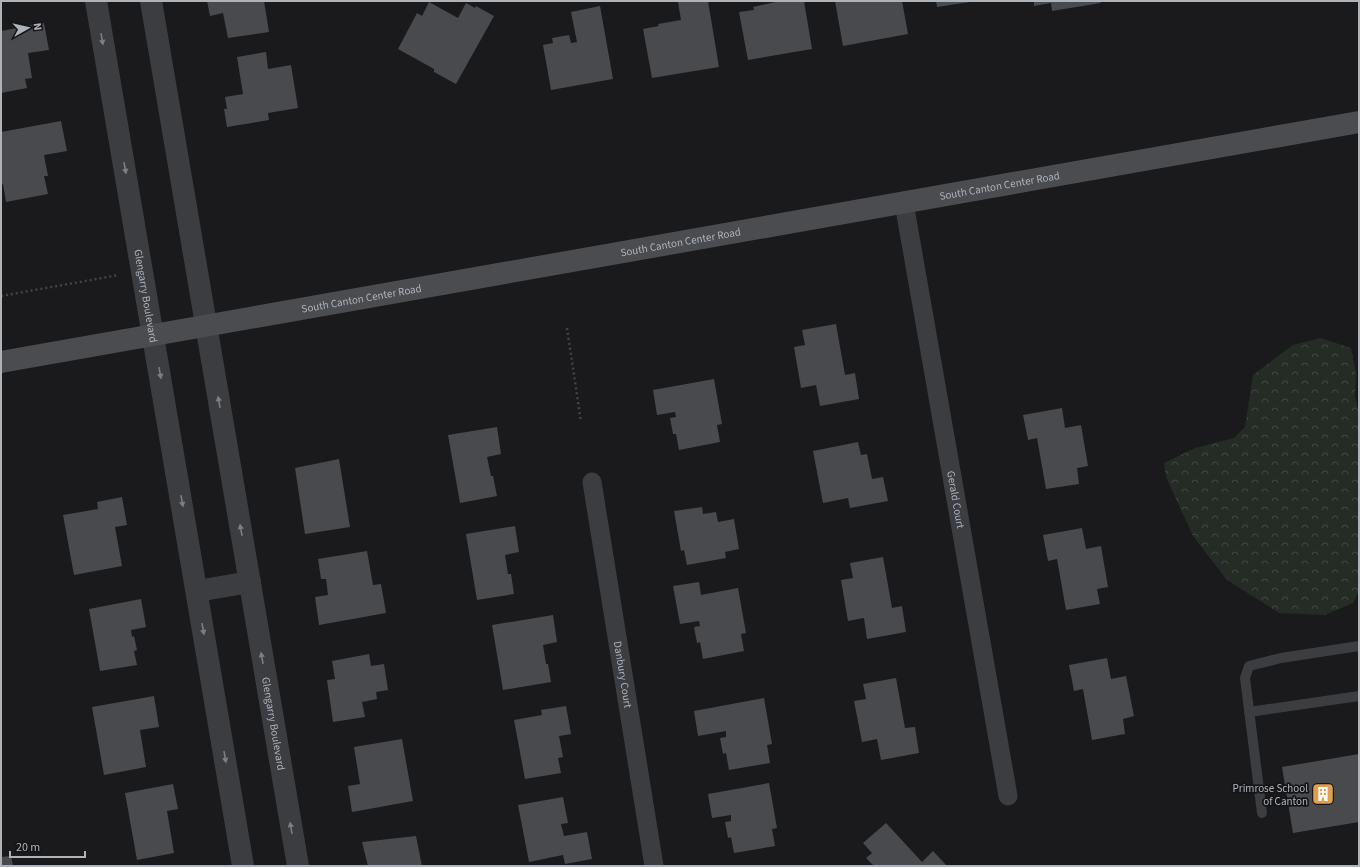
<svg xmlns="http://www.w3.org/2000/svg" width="1360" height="867" font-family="'Source Sans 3',sans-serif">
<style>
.forest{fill:url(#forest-crowns)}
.building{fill:#494a4e}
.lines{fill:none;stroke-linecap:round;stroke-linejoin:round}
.path{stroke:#424447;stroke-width:2.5;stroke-dasharray:2 3;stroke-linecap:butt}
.service{stroke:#3c3d40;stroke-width:10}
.minor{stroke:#3c3d40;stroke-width:19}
.tertiary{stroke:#3c3d40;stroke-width:22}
.secondary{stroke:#4a4c50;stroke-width:22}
.oneway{fill:#7b7e83}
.labels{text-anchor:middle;stroke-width:3.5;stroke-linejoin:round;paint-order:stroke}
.street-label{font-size:11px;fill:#aeb3ba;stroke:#151517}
.poi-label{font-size:11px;fill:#aeb3ba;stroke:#151517;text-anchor:end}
</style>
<defs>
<pattern id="forest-crowns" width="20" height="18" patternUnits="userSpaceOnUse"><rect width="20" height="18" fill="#242c25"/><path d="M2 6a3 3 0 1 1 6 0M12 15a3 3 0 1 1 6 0" fill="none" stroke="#414843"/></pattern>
</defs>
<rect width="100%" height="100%" fill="#1a1a1c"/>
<path class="forest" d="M1321,338L1351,348L1356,374L1355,395L1359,417V591L1353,603L1325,615L1279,613L1227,580L1193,536L1166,477L1164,463L1195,448L1234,438L1245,427L1253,375L1293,345Z"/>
<path class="building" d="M207,1H264L269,32L228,38L223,13L210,16Z
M683,1H708L719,67L652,78L643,29L659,26L658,24L681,20L678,2Z
M776,1H804L812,49L748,60L739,12L754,10L753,7L776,2Z
M835,1H902L908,34L843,46Z
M936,1H970V2L937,7Z
M1034,1H1100L1101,3L1052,11L1051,3L1034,6Z
M429,2L458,18L466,3L475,8L476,6L494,16L456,84L434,72V69L398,49L417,13L422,16Z
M600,6L613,79L551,90L543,45L553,43L552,38L569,35L571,43L577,42L571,12Z
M44,23L49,50L28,53L32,78L25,79L27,88L1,93V31Z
M266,52L268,69L291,65L298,108L268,113L269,120L227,127L224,109H227L225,97L243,94L237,57Z
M61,121L67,151L44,155L48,176H44L48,194L6,202L3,184L1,185V132Z
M836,324L845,375L855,373L859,399L820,406L816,385L801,388L794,347L805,345L802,330Z
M714,379L722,424L717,425L720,442L679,450L676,434H673L670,418L676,417L675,412L657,415L653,390Z
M1062,408L1065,428L1081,425L1088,466L1077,468L1079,484L1046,489L1037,438L1028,440L1023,415Z
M497,427L501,454L487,457L491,476H493L497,496L460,503L448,435Z
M858,442L861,455L867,454L872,479L883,477L888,501L850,508L848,498L823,503L813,451Z
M339,459L350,527L305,534L295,468Z
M122,497L127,525L115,527L122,566L74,575L63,515L98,509L97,502Z
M702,507L703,514L716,512L718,522L734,519L739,549L725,552L726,558L687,565L684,550L681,551L674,511Z
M515,526L519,552L505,555L508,574H511L514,594L477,600L466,534Z
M1082,528L1086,549L1101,546L1108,587L1097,589L1100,604L1066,610L1057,559L1048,561L1043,535Z
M367,551L373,585L381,584L386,613L319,625L315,597L328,595L326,579H321L318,559Z
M883,557L892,608L902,606L906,632L867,639L864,618L848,621L841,580L853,578L850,563Z
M699,582L701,595L738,588L746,633L741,634L744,651L703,659L700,642L697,643L694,627L700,626L699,621L680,624L673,586Z
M141,599L146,627L131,630L132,637L134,636L137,650L134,651L137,665L100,671L89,609Z
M553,615L557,642L543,645L546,664H548L551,682L503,690L492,625Z
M369,654L371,666L384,664L388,690L376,692L377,699L362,702L365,717L333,722L327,680L335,679L332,661Z
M1107,658L1111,679L1126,676L1134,716L1123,719L1125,734L1092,740L1083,689L1074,691L1069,665Z
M896,678L905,728L915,727L919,753L881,760L877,739L862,742L854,701L866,699L863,684Z
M154,696L159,727L140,730L146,767L104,775L92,707Z
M764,698L772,744L767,745L770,763L729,770L726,753L723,754L720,738L726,737V731L698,736L694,711Z
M566,706L571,734L559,736L563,757L558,758L561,773L525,779L514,720L542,715L541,710Z
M402,739L413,801L352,812L348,786L360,784L354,747Z
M1359,754V822L1293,833L1282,767Z
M769,783L777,828L772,829L775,846L734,853L731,837L728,838L725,822L731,821V815L712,818L708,794Z
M173,784L178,809L167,811L174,853L137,860L125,793Z
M563,797L568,823L561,824L564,836L587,832L592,859L565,864L563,855L529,862L518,805Z
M886,823L922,862L933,851L947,866H874L866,858L872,853L863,843Z
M416,836L422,866H368L362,842Z
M11,856L13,866H1V857Z"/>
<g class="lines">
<path class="path" d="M1,296L119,275
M567,328L581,422"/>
<path class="service" d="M1249,712L1359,696
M1262,813L1245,678L1249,666L1281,658L1359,646"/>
<g class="minor">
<path id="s1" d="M904,203L1008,796"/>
<path id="s2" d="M592,482L654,866"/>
</g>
<g class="tertiary">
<path id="s3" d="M96,1L243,866"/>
<path id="s4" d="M151,1L298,866"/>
<path d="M197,591L250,582"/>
</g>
<path class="secondary" id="s5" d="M1,362L1359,122"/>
</g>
<defs><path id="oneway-solid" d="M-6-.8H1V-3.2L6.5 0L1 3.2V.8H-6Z"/></defs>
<g class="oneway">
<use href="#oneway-solid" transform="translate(102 39) rotate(80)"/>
<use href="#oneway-solid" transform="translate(125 168) rotate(80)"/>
<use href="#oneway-solid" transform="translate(160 373) rotate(80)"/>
<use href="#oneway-solid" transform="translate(219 402) rotate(-100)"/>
<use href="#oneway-solid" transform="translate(182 501) rotate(80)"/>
<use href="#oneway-solid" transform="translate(241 530) rotate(-100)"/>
<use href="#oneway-solid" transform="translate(203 629) rotate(80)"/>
<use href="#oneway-solid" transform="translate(262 658) rotate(-100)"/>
<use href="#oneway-solid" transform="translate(225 757) rotate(80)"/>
<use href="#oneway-solid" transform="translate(291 828) rotate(-100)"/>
</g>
<defs>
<g id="building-square" transform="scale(1.15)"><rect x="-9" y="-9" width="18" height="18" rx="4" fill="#dea050" stroke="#151517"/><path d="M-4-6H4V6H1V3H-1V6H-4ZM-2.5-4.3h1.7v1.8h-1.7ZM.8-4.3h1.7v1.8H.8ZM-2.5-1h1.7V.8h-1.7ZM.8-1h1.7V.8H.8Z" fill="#fff"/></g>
</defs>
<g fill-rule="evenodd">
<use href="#building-square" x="1323" y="794"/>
</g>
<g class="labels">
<g class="street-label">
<text dy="4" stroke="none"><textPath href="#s5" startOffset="1014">South Canton Center Road</textPath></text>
<text dy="4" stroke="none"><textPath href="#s5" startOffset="690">South Canton Center Road</textPath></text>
<text dy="4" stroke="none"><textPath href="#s3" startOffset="299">Glengarry Boulevard</textPath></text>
<text dy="4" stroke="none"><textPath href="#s5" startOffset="366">South Canton Center Road</textPath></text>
<text dy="4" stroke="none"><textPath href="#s1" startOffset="301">Gerald Court</textPath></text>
<text dy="4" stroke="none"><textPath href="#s2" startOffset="195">Danbury Court</textPath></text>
<text dy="4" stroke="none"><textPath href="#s4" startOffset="733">Glengarry Boulevard</textPath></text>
</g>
<g class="poi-label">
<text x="1308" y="792">Primrose School<tspan x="1308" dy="13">of Canton</tspan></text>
</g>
</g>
<rect width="1360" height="867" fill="none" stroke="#aeb3ba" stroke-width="4"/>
<g transform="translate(28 28) rotate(82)" stroke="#151517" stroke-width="3" paint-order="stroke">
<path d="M0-3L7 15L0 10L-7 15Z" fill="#aeb3ba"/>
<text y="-6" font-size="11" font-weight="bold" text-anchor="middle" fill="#aeb3ba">N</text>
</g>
<path d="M10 851v6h75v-6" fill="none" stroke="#aeb3ba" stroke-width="2"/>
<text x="16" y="851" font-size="12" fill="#aeb3ba" stroke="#151517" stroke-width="3" paint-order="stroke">20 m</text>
</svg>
